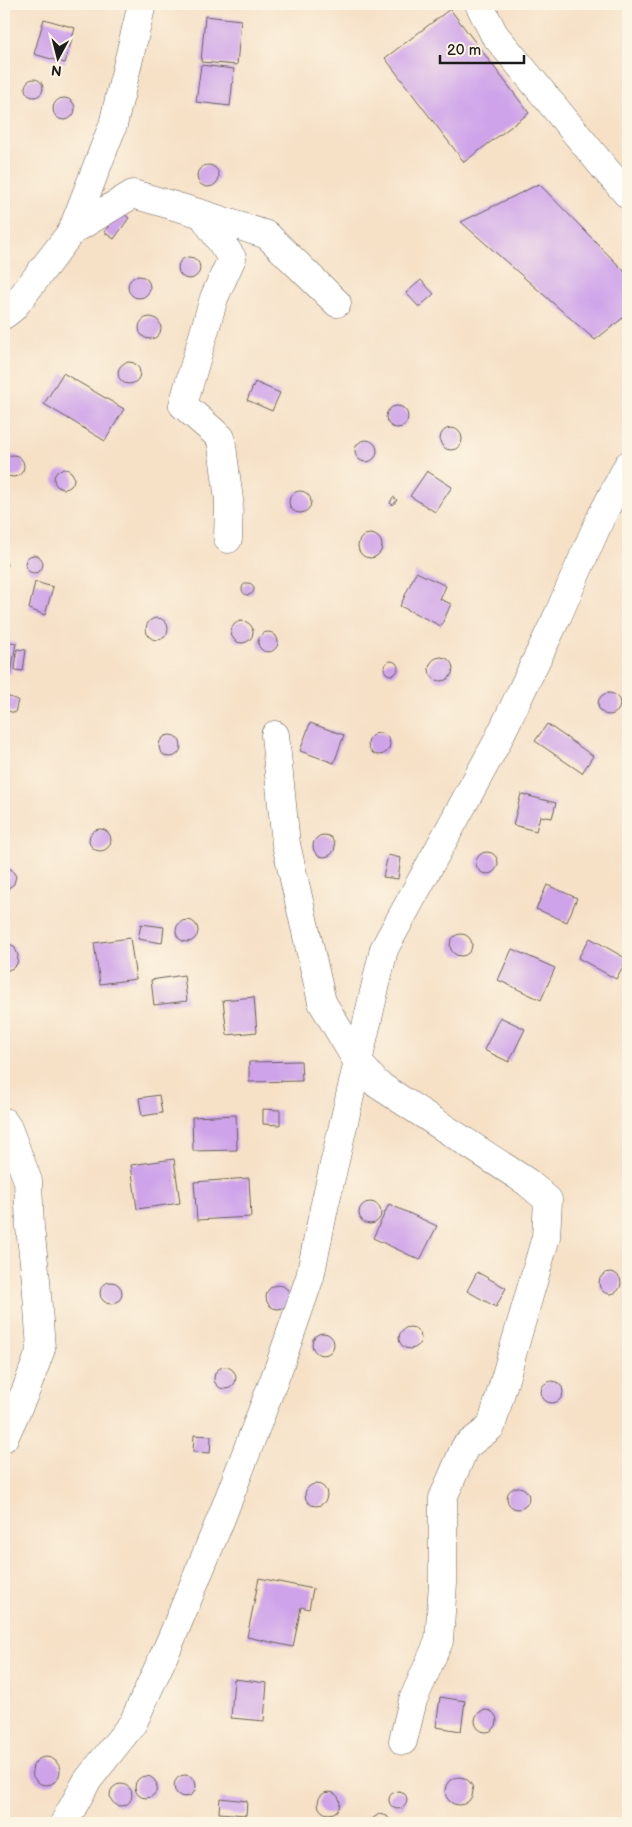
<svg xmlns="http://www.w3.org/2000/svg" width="632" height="1827" font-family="'Balsamiq Sans',sans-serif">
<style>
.building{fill:#cea3ea}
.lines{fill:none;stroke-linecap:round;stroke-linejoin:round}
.minor-casing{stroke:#686158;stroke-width:29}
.minor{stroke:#fff;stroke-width:28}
</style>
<rect width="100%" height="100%" fill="#fcf5e5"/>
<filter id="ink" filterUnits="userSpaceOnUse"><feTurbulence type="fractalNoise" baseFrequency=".02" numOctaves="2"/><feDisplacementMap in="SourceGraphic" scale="10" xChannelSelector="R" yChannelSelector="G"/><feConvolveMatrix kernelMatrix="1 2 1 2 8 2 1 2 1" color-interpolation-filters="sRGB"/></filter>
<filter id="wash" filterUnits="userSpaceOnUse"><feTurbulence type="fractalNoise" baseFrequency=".0096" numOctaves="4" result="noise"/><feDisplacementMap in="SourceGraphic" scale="20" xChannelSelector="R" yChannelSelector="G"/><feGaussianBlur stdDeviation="1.12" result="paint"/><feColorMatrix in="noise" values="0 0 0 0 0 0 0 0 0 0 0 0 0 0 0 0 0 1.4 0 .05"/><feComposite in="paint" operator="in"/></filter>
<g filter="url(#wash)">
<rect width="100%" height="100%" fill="#f6e1c7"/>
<g id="blocks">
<path class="building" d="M450,9L529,113L464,162L385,58Z
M205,16L241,20L237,65L201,62Z
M44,19L75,28L65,63L34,54Z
M201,65L234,69L230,106L196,102Z
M25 88a9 9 0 1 1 18 0a9 9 0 1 1-18 0Z
M53 109a11 11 0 1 1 22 0a11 11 0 1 1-22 0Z
M197 176a11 11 0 1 1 22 0a11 11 0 1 1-22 0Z
M539,184L628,275V314L595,340L461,222Z
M120,211L129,218L114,239L104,232Z
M178 268a11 11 0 1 1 22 0a11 11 0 1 1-22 0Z
M128 287a11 11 0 1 1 22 0a11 11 0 1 1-22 0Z
M421,280L434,294L419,307L406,293Z
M139 328a11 11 0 1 1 22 0a11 11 0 1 1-22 0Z
M118 373a11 11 0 1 1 22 0a11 11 0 1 1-22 0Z
M63,373L124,409L105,441L44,404Z
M255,382L280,393L272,411L247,400Z
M386 417a11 11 0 1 1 22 0a11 11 0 1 1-22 0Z
M440 439a11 11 0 1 1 22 0a11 11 0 1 1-22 0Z
M355 451a11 11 0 1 1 22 0a11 11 0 1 1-22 0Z
M2 466a11 11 0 1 1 22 0a11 11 0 1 1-22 0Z
M54 479a10 10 0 1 1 20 0a10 10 0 1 1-20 0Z
M427,471L452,487L435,512L410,496Z
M289 502a11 11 0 1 1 22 0a11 11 0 1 1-22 0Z
M393,497L397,500L393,505L390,503Z
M358 546a12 12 0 1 1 24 0a12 12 0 1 1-24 0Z
M25 564a9 9 0 1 1 18 0a9 9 0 1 1-18 0Z
M4,556L7,566L4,571Z
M416,572L446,586L440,599L451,604L441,626L400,606Z
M35,582L53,587L45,615L29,609Z
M242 589a6 6 0 1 1 12 0a6 6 0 1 1-12 0Z
M146 629a11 11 0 1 1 22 0a11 11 0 1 1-22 0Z
M231 632a11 11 0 1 1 22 0a11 11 0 1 1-22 0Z
M258 642a10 10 0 1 1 20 0a10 10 0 1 1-20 0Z
M4,641L16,643L11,674L4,672Z
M17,649L26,650L23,671L15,670Z
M429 669a12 12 0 1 1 24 0a12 12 0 1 1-24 0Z
M384 668a7 7 0 1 1 14 0a7 7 0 1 1-14 0Z
M598 704a11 11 0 1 1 22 0a11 11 0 1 1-22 0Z
M4,695L18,700L15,713L4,710Z
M310,723L344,735L334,763L300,751Z
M547,724L593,756L582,773L535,741Z
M368 744a11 11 0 1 1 22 0a11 11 0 1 1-22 0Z
M159 746a11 11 0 1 1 22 0a11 11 0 1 1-22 0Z
M521,794L556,803L552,818L540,816L536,831L513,825Z
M89 840a11 11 0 1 1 22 0a11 11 0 1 1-22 0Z
M313 846a11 11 0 1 1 22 0a11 11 0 1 1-22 0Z
M476 863a11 11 0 1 1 22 0a11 11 0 1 1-22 0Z
M388,855L401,858L398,879L383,877Z
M4,867L11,869L16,876L14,884L7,889H4Z
M547,885L577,898L567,922L536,909Z
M176 931a11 11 0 1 1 22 0a11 11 0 1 1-22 0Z
M141,924L164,927L162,943L138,939Z
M450 945a11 11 0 1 1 22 0a11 11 0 1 1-22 0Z
M130,938L136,979L100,984L94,943Z
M590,938L627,959L616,979L578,958Z
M4,942L14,946L18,955L17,964L13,968L4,972Z
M512,949L555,968L541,1000L498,980Z
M184,975L187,1001L154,1005L151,980Z
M254,997L257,1032L227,1035L223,1000Z
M500,1017L525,1029L509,1062L484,1050Z
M301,1061L302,1081L249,1082V1062Z
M159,1095L162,1113L142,1116L139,1098Z
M263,1109L280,1110V1125L263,1124Z
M236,1115L237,1150L193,1151L192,1117Z
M174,1159L180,1203L137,1209L131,1165Z
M249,1178L251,1217L197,1220L194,1182Z
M359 1213a11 11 0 1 1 22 0a11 11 0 1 1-22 0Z
M389,1204L437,1226L420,1260L373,1238Z
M477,1272L506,1288L496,1307L467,1291Z
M599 1283a11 11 0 1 1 22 0a11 11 0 1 1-22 0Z
M100 1293a11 11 0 1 1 22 0a11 11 0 1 1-22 0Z
M266 1297a12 12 0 1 1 24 0a12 12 0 1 1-24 0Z
M399 1338a11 11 0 1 1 22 0a11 11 0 1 1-22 0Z
M312 1344a11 11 0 1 1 22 0a11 11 0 1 1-22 0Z
M214 1378a11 11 0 1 1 22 0a11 11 0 1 1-22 0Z
M541 1392a11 11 0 1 1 22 0a11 11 0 1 1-22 0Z
M194,1435L211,1436L210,1453L193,1452Z
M305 1495a11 11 0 1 1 22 0a11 11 0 1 1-22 0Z
M507 1498a11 11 0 1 1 22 0a11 11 0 1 1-22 0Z
M259,1578L313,1589L309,1609L301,1607L293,1647L247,1637Z
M234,1679L267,1683L264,1721L231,1718Z
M440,1697L465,1701L461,1731L436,1727Z
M475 1721a11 11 0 1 1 22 0a11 11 0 1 1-22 0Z
M32 1771a14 14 0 1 1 28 0a14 14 0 1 1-28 0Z
M174 1786a11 11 0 1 1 22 0a11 11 0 1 1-22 0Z
M135 1787a11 11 0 1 1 22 0a11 11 0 1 1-22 0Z
M445 1791a14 14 0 1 1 28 0a14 14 0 1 1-28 0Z
M110 1795a11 11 0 1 1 22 0a11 11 0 1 1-22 0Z
M389 1800a9 9 0 1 1 18 0a9 9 0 1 1-18 0Z
M318 1803a11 11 0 1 1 22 0a11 11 0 1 1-22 0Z
M220,1798L247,1801L246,1815L219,1813Z
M379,1814L387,1816L392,1823H370L372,1819Z"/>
</g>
</g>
<g filter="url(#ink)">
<use href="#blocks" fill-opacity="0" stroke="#686158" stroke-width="1"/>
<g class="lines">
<g class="minor-casing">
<path id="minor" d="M479,4L494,34L606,170L628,195
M202,214L267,235L337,303
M72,231L133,194L202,214L232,258L214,298L183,405L221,438L229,500L228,539
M4,315L13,308L72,231L113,125L142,4
M275,735L286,844L322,1002L357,1061L377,1084L527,1182L548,1200L546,1237L491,1427L465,1447L443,1498V1583L439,1641L413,1700L403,1741
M4,1122L8,1128L28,1181L30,1228L36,1280L41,1349L26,1390L4,1438
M64,1823L87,1781L133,1723L170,1642L222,1516L279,1367L310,1277L324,1208L384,949L496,744L558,615L601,517L628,465"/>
</g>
<use href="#minor" class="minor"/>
</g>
</g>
<rect width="632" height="1827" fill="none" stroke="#fcf5e5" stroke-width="20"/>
<g transform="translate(58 58) rotate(187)" stroke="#fcf5e5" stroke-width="4" paint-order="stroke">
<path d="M0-4L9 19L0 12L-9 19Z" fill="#1c1c1c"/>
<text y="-8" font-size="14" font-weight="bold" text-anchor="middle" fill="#1c1c1c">N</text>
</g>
<path d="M440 55v8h84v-8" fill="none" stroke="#1c1c1c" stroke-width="2.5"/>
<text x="447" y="55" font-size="15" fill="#1c1c1c" stroke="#fcf5e5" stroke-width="4" paint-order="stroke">20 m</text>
</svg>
